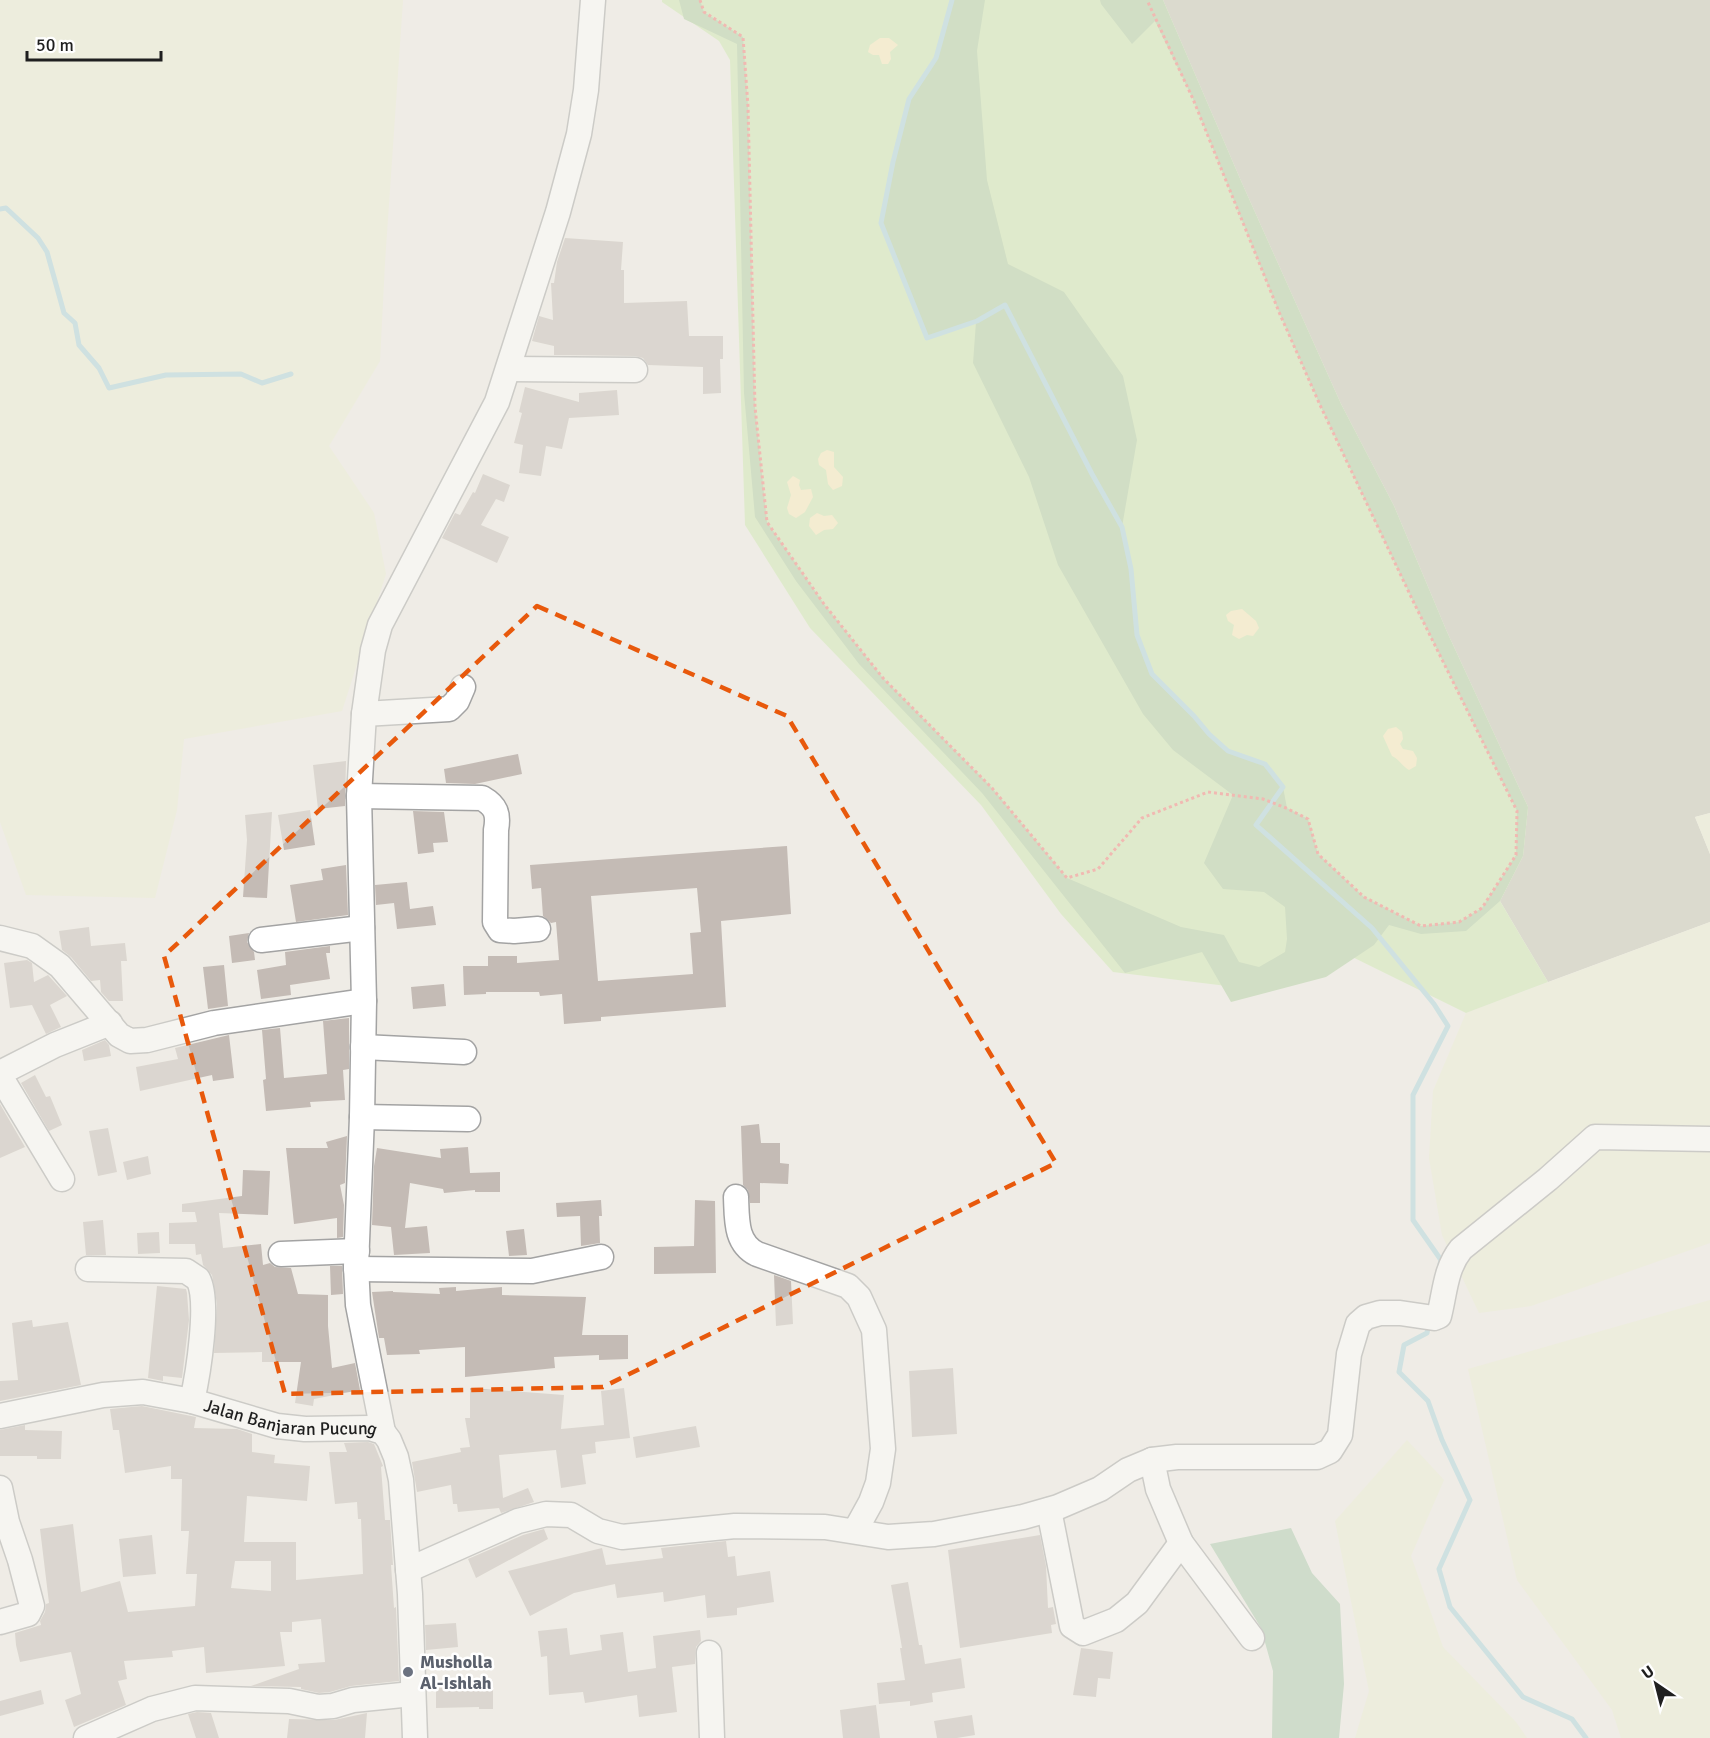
<svg xmlns="http://www.w3.org/2000/svg" width="1710" height="1738" font-family="Signika,sans-serif">
<style>
.construction{fill:#c3c3b2}
.farmland{fill:#ecedd2}
.grass{fill:#cde7ae}
.forest{fill:#adcc9d}
.sand{fill:#fbeab8}
.cemetery{fill:#a8c7ab}
.lines{fill:none;stroke-linecap:round;stroke-linejoin:round}
.stream{stroke:#a9d2db;stroke-width:5}
.building{fill:#c4bbb5;fill-rule:evenodd}
.minor-casing{stroke:#a3a3a3;stroke-width:27}
.path{stroke:#f37a73;stroke-width:3;stroke-dasharray:3 3;stroke-linecap:butt}
.minor{stroke:#fff;stroke-width:24}
.marked{fill:none;stroke:#e8590c;stroke-width:4.5;stroke-dasharray:12 8;stroke-linejoin:round}
.worship-dot{fill:#6b7280;stroke:#fff;stroke-width:2}
.labels{text-anchor:middle;stroke-width:5;stroke-linejoin:round;paint-order:stroke}
.street-label{font-size:18px;fill:#1f1f1f;stroke:#fff}
.worship-label{font-size:18px;font-weight:bold;fill:#5b616d;stroke:#fff;text-anchor:start}
</style>
<rect width="100%" height="100%" fill="#efece6"/>
<path class="construction" d="M1163,0H1710V813L1695,817L1710,854V922L1548,982L1500,901L1523,856L1528,807L1447,632L1394,506L1341,404L1241,181Z"/>
<path class="farmland" d="M0,0H403L385,262L380,361L329,446L374,513L386,574L342,711L184,739L177,810L155,898L26,895L0,822Z
M1710,813V854L1695,817Z
M1710,922V1243L1531,1306L1479,1313L1442,1235L1429,1158L1433,1091L1466,1013Z
M1710,1300V1738H1621L1612,1710L1517,1580L1468,1369Z
M1407,1440L1444,1480L1411,1556L1443,1647L1516,1722L1527,1738H1355L1369,1691L1335,1521Z"/>
<path class="grass" d="M662,0H1163L1241,181L1341,404L1394,506L1447,632L1528,807L1523,856L1500,901L1548,982L1466,1013L1328,945L1251,989L1113,972L1061,914L981,805L810,628L745,525L730,60L719,41L662,2Z"/>
<path class="forest" d="M679,0H700L704,12L743,37L748,106L755,407L767,522L824,604L883,678L992,788L1067,878L1181,927L1224,935L1239,962L1259,967L1285,952L1287,939L1285,907L1264,892L1223,889L1204,863L1233,795L1173,750L1143,714L1058,565L1029,477L973,363L976,322L927,338L881,223L893,162L909,99L936,58L952,0H985L977,51L987,180L1008,264L1064,292L1123,376L1137,440L1122,527L1131,569L1137,635L1152,674L1194,716L1209,734L1228,751L1265,764L1283,787L1287,808L1308,819L1318,854L1364,897L1421,926L1459,922L1482,908L1516,855L1517,811L1414,603L1320,405L1279,312L1193,99L1155,21L1132,44L1101,4L1100,0H1163L1241,181L1341,404L1394,506L1447,632L1528,807L1523,856L1500,901L1466,931L1421,934L1389,925L1374,945L1326,977L1231,1002L1202,952L1125,973L982,793L859,664L796,581L755,517L744,393L737,44L684,19Z"/>
<path class="sand" d="M880,38H889L898,45L890,52L891,59L888,64H882L879,55H873L868,52L870,45Z
M827,450L834,452V467L843,477L842,486L833,490L828,484L826,470L819,465L818,459L821,453Z
M793,476L800,480L799,485L801,490L811,489L813,497L805,512L796,518L789,514L787,508L791,495L787,482Z
M817,513L824,516L832,515L838,523L833,529L824,530L816,535L809,526L810,518Z
M1242,609L1256,621L1259,628L1253,636L1247,635L1239,639L1232,635L1234,625L1228,621L1226,615L1231,611Z
M1396,727L1402,732L1403,739L1400,744L1403,749L1413,751L1417,758L1416,766L1409,770C1402,766 1399,759 1392,756L1383,736L1388,729Z"/>
<path class="cemetery" d="M1291,1528L1312,1573L1340,1604L1344,1684L1339,1738H1272L1273,1671L1261,1628L1210,1544Z"/>
<g class="lines">
<path class="stream" d="M952,0L936,58L909,99L893,162L881,223L927,338L977,321L1005,305L1092,474L1122,527L1131,569L1137,635L1152,674L1194,716L1209,734L1228,751L1265,764L1283,787L1256,825L1372,928L1434,1004L1448,1026L1413,1095V1220L1441,1260L1440,1264
M0,209L6,208L38,238L47,252L64,313L75,323L79,345L99,368L109,388L166,375L241,374L262,383L291,374
M1429,1323L1427,1333L1404,1345L1399,1372L1428,1401L1442,1440L1470,1500L1439,1569L1450,1607L1523,1697L1572,1719L1586,1738"/>
</g>
<path class="building" d="M565,238L623,242L621,270H624V303L687,301L689,336H723V359H720L721,393L703,394V367L648,365L643,358L635,356L554,355V346L532,341L539,316L553,320L551,283H554L557,262Z
M525,387L579,402V393L617,390L619,415L569,418L562,449L546,446L541,476L519,473L523,445L514,443L522,413L519,412Z
M483,474L510,485L504,502L496,499L481,525L509,537L497,563L442,538L455,513L460,515L473,492L475,493Z
M518,754L522,774L475,784L446,783L444,769Z
M346,761L345,806L318,809L313,765Z
M310,810L315,845L284,850L278,815Z
M413,811L444,812L448,842L433,843L434,852L418,854Z
M272,812L267,898L243,897L247,840L245,815Z
M787,846L791,914L721,921L726,1007L601,1017V1021L564,1024L562,994L540,996L539,992H486V994L464,995L463,966H488V956H517V963L559,960L556,922L551,923L543,916L541,888L532,889L530,865ZM697,888L701,932L690,933L693,974L598,981L591,896Z
M346,865L348,915L296,922L290,885L323,880L321,869Z
M407,882L410,909L433,906L436,925L397,929L394,903L376,905L375,885Z
M89,927L91,946L125,943L127,961H121L123,1001H109L101,992L100,980L91,981L71,957L62,950L59,931Z
M249,933L247,942L254,952L255,960L232,963L229,936Z
M330,946V953H326L330,979L290,985L291,995L261,999L257,970L286,965L285,952Z
M27,960L32,963L34,982L48,975L67,996L50,1005L61,1027L46,1034L32,1005L10,1008L4,963Z
M224,965L228,1006L208,1009L203,967Z
M444,984L446,1006L413,1009L411,987Z
M349,1018V1069L343,1070L345,1100L310,1102L311,1107L266,1111L263,1080L266,1079L262,1030L280,1028L284,1078L327,1074L323,1021Z
M229,1035L234,1078L213,1081L212,1075L140,1091L136,1067L178,1059L175,1048Z
M105,1040L109,1045L111,1056L84,1061L82,1050Z
M35,1075L46,1097L50,1096L62,1125L49,1131L21,1083Z
M0,1104L25,1147L0,1158Z
M759,1124L761,1143H780V1163L789,1164L788,1184L760,1183V1203H750L748,1190L743,1185L741,1126Z
M108,1128L117,1172L98,1176L89,1131Z
M347,1136L345,1183L340,1185L344,1205L343,1237L337,1238V1218L294,1224L286,1148H328L326,1142Z
M468,1147L470,1173L500,1172V1192H475V1190L444,1193L443,1189L410,1183L405,1228L427,1226L430,1253L394,1255L391,1227L372,1225L374,1166L377,1148L441,1158L440,1149Z
M148,1156L151,1174L127,1180L123,1162Z
M243,1170L270,1171L268,1215L219,1213L223,1248L261,1244L263,1265L270,1263L275,1267L291,1268L298,1294L328,1295V1326L332,1368L355,1363L360,1390L314,1399L313,1406L295,1403L301,1362H262V1352L214,1353L217,1304L212,1275L203,1265L201,1254L196,1255L195,1244H169V1223L197,1222L195,1212H182V1204L242,1196Z
M601,1200L602,1216H599L600,1243L581,1246L580,1216L557,1217L556,1203Z
M695,1200L715,1201L716,1273L654,1274V1247L694,1246Z
M103,1220L106,1255H86L83,1222Z
M524,1229L527,1255L509,1256L506,1231Z
M159,1232L160,1253L138,1254L137,1233Z
M330,1266H342L343,1294L331,1295Z
M774,1275L791,1281L793,1324L776,1326Z
M157,1286L186,1289L187,1293L189,1320L182,1378L163,1376V1381L148,1378Z
M456,1287V1291L502,1287V1295L586,1297L582,1335H628V1359L599,1360V1355L554,1357L555,1368L465,1377V1347L419,1350L420,1354L387,1355L384,1338H379L372,1292L393,1291V1292L440,1294L439,1288Z
M32,1320L33,1327L68,1322L81,1385L0,1401V1381L18,1380L12,1323Z
M953,1368L957,1434L912,1437L909,1371Z
M470,1388L564,1395L561,1429L604,1425L601,1391L624,1388L630,1438L595,1442L596,1453L582,1455L586,1484L561,1488L556,1450L499,1455L503,1498L528,1488L534,1502L501,1513L499,1508L458,1512L457,1504H453L451,1485L417,1492L412,1462L461,1452L460,1448L470,1447L465,1418H470Z
M142,1406L196,1417L194,1428L237,1429L252,1434V1452L275,1455L274,1463L310,1466L307,1501L247,1496L244,1542H296V1580L363,1574L361,1519H358L357,1502L335,1504L329,1452H347L344,1443L368,1442L374,1444L383,1466L381,1467L385,1520H390L393,1565H391L394,1608L396,1607L399,1681L351,1686L330,1692L319,1693L301,1689V1687L251,1686L299,1669L298,1664L325,1662L321,1619L292,1622V1632H280L285,1666L206,1673L204,1647L172,1651L173,1657L124,1661L127,1679L118,1681L126,1705L74,1727L65,1700L81,1694L71,1652L20,1662L16,1645L15,1633L41,1625L40,1621L45,1612L46,1604L49,1603L40,1529L73,1524L81,1592L120,1581L128,1612L195,1606L197,1574H186L189,1531H181L182,1479H171V1466L125,1473L119,1430H113L110,1409ZM235,1561H271V1591L231,1588Z
M25,1425V1430L62,1431L61,1459H37V1456H0V1430Z
M696,1426L700,1447L636,1458L633,1437Z
M544,1529L548,1539L476,1578L468,1559L523,1535Z
M152,1535L156,1574L123,1577L119,1539Z
M1040,1535L1046,1566L1048,1608L1053,1607L1056,1624L1051,1625L1052,1633L960,1648L948,1550Z
M726,1541L728,1557L735,1556L737,1576L770,1571L774,1602L737,1608V1615L707,1618L705,1595L664,1602L663,1592L617,1598L615,1584L574,1593L530,1616L508,1571L602,1548L606,1565L663,1558L661,1548Z
M908,1582L919,1645H922L925,1664L961,1658L965,1688L932,1693L933,1702L910,1706V1701L879,1704L877,1683L905,1680L900,1648H902L891,1585Z
M456,1623L458,1647L426,1650L425,1625Z
M567,1628L570,1655L602,1650L600,1635L623,1632L628,1672L656,1668L653,1636L700,1630L701,1641L696,1647L695,1664L672,1667L677,1712L639,1717L637,1695L585,1703L583,1692L549,1695L547,1656L541,1657L538,1631Z
M1081,1648L1113,1652L1110,1679L1098,1678L1096,1697L1073,1695Z
M493,1680V1709H479V1707L436,1708V1682Z
M41,1690L44,1704L0,1716V1701Z
M876,1705L880,1738H843L840,1710Z
M197,1712L211,1713L219,1738H196L188,1714Z
M367,1713L365,1738H287L289,1719L334,1720Z
M972,1715L975,1735L957,1738H937L934,1721Z"/>
<g class="lines">
<g class="minor-casing">
<g id="minor">
<path d="M509,369L635,370"/>
<path d="M364,714L449,709L457,701L463,687"/>
<path d="M359,796L482,798C496,806 499,814 496,830L495,922L500,930L514,931L538,929"/>
<path d="M0,938L32,946L60,966L119,1035L130,1041L147,1040L214,1023L364,1001"/>
<path d="M261,940L362,928"/>
<path d="M363,1047L464,1052"/>
<path d="M0,1073L55,1045L110,1023"/>
<path d="M0,1076L62,1179"/>
<path d="M362,1117L468,1119"/>
<path d="M736,1197C737,1219 735,1243 757,1254L848,1286L859,1297L874,1330L883,1449L878,1483L871,1502L855,1531"/>
<path d="M281,1254L357,1251"/>
<path d="M88,1269L186,1271L198,1279C210,1301 198,1375 192,1401"/>
<path d="M356,1269L532,1271L601,1257"/>
<path id="s1" d="M0,1416L103,1395L143,1392L192,1401L277,1426L305,1429L370,1428L383,1432L389,1440L396,1457L401,1480L410,1594L415,1738"/>
<path d="M383,1432L358,1305L356,1266L362,1117L364,1001L359,796L364,714L373,650L380,625L497,402L558,212L579,134L586,90L593,0"/>
<path d="M1152,1460L1158,1489L1181,1543L1252,1638"/>
<path d="M0,1488L7,1522L20,1560L32,1606L28,1614L0,1622"/>
<path d="M1049,1510L1072,1626L1083,1633L1116,1620L1137,1603L1181,1543"/>
<path d="M408,1570L518,1521L546,1514L571,1515L598,1531L622,1537L735,1526L825,1527L888,1537L934,1534L1023,1517L1058,1507L1100,1489L1128,1470L1152,1460L1177,1457H1317L1330,1451L1340,1435L1349,1354L1358,1324L1366,1317L1380,1313H1400L1434,1318L1439,1316C1445,1293 1445,1269 1461,1249L1548,1179L1595,1137L1710,1139"/>
<path d="M709,1653L712,1738"/>
<path d="M86,1738L152,1709L195,1698L289,1701L318,1707L333,1706L353,1700L412,1694"/>
</g>
</g>
<path class="path" d="M700,0L704,12L743,37L748,106L755,407L767,522L824,604L883,678L992,788L1067,878L1098,869L1142,818L1208,792L1263,799L1286,808L1308,819L1318,854L1364,897L1421,926L1459,922L1482,908L1516,855L1517,811L1414,603L1320,405L1279,312L1193,99L1147,0"/>
<use href="#minor" class="minor"/>
</g>
<path d="M0 0H1710V1738H0ZM537,606L787,716L1056,1163L603,1387L285,1394L164,956Z" fill="#efece6" fill-opacity=".55" fill-rule="evenodd"/>
<path class="marked" d="M537,606L787,716L1056,1163L603,1387L285,1394L164,956Z"/>
<circle class="worship-dot" cx="408" cy="1672" r="6"/>
<g class="labels">
<g class="street-label">
<text dy="6" stroke="none"><textPath href="#s1" startOffset="296">Jalan Banjaran Pucung</textPath></text>
</g>
<g class="worship-label">
<text x="420" y="1668">Musholla<tspan x="420" dy="21">Al-Ishlah</tspan></text>
</g>
</g>
<g transform="translate(1656 1684) rotate(325)" stroke="#ffffff" stroke-width="4.5" paint-order="stroke">
<path d="M0-4.5L10 22L0 15L-10 22Z" fill="#1f1f1f"/>
<text y="-9" font-size="16" font-weight="bold" text-anchor="middle" fill="#1f1f1f">U</text>
</g>
<path d="M27 51v9h134v-9" fill="none" stroke="#1f1f1f" stroke-width="3"/>
<text x="36" y="51" font-size="18" fill="#1f1f1f" stroke="#ffffff" stroke-width="4.5" paint-order="stroke">50 m</text>
</svg>
